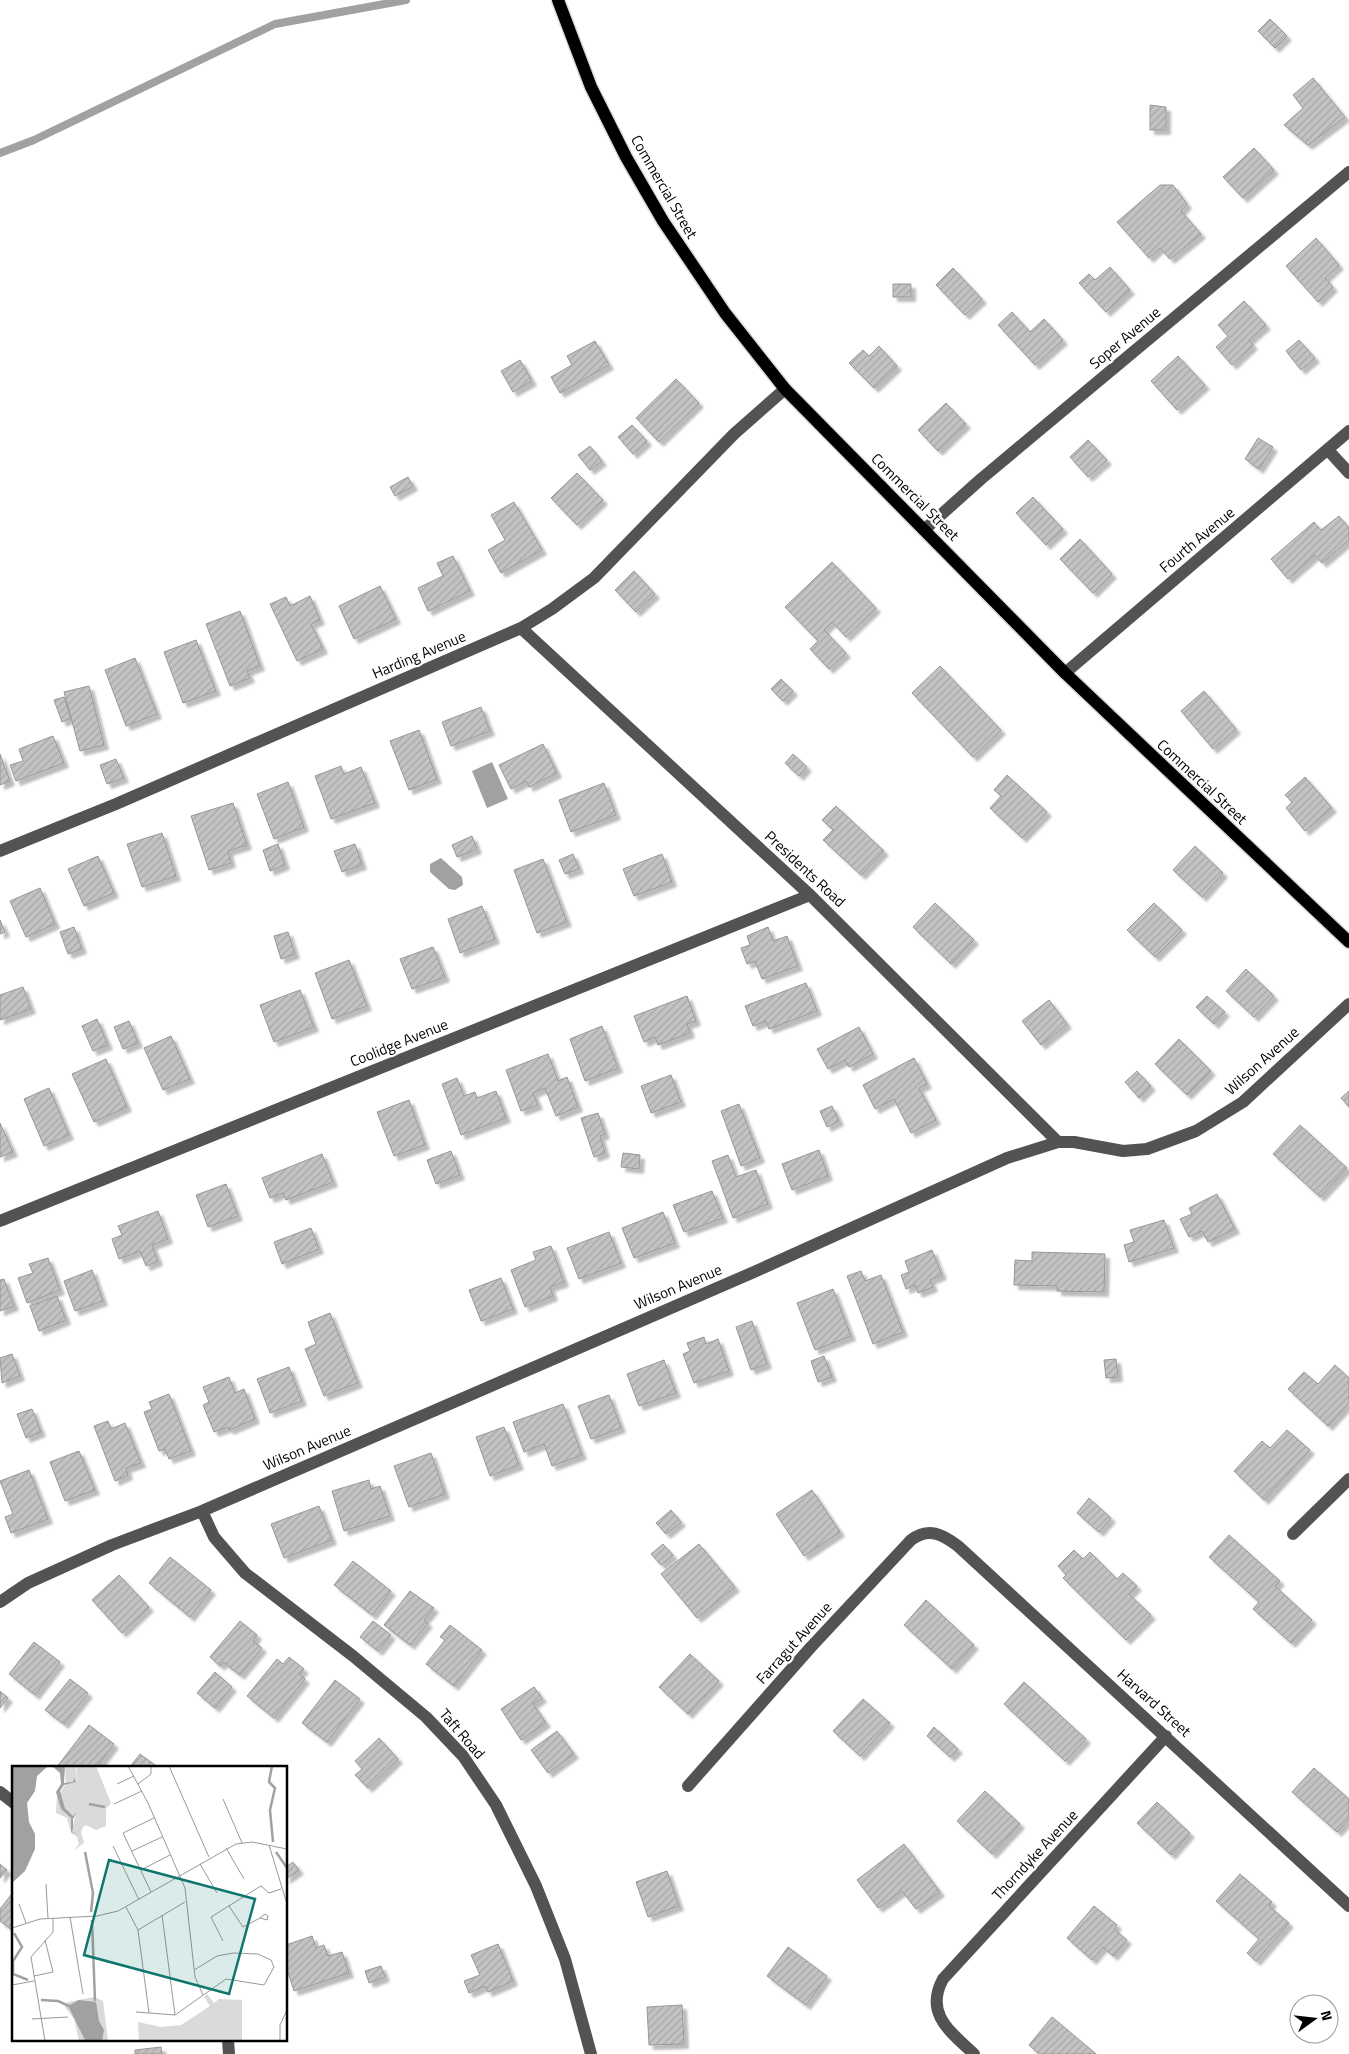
<svg xmlns="http://www.w3.org/2000/svg" width="1349" height="2054" font-family="'Titillium Web',sans-serif">
<style>
.water{fill:#a1a1a1}
.lines{fill:none;stroke-linecap:round;stroke-linejoin:round}
.stream{stroke:#a1a1a1;stroke-width:8}
.building{fill:url(#building-hatch);stroke:#979797;filter:url(#shadow)}
.major-casing{stroke:#dbdbdb;stroke-width:15}
.minor{stroke:#535353;stroke-width:12}
.major{stroke:#000;stroke-width:12}
.labels{text-anchor:middle;stroke-width:4.5;stroke-linejoin:round;paint-order:stroke}
.street-label{font-size:15px;fill:#000;stroke:#fff}
.inset-river{fill:none;stroke:#a1a1a1;stroke-width:2.5}
.inset-road{fill:none;stroke:#999;stroke-width:1}
.view{fill:#0f766e;fill-opacity:0.15;stroke:#0f766e;stroke-width:2.5}
.inset-edge{fill:none;stroke:#000;stroke-width:2.5}
</style>
<defs>
<pattern id="building-hatch" width="6" height="6" patternUnits="userSpaceOnUse" patternTransform="scale(1.25)"><rect width="6" height="6" fill="#c3c3c3"/><path d="M-1 1l2-2M0 6l6-6M5 7l2-2" fill="none" stroke="#a6a6a6"/></pattern>
<filter id="shadow"><feDropShadow dx="4.5" dy="4.5" stdDeviation="1" flood-color="#0004"/></filter>
</defs>
<rect width="100%" height="100%" fill="#fff"/>
<path class="water" d="M492,762L508,799L487,808L472,771Z
M441,858L462,877L463,885L455,890L449,889L430,872V864Z"/>
<g class="lines">
<path class="stream" d="M0,153L34,140L275,24L406,0"/>
</g>
<path class="building" d="M1270,19L1287,36L1275,48L1258,31Z
M1313,78L1345,117L1308,145L1284,125L1303,108L1293,95Z
M1150,105L1166,107V130H1150Z
M1254,148L1274,170L1243,198L1223,177Z
M1160,185H1173L1187,204L1181,211L1201,234L1170,259L1160,248L1149,258L1117,222Z
M1316,238L1339,265L1325,278L1333,287L1318,302L1286,266Z
M1110,267L1130,290L1106,312L1079,283L1089,274L1095,280Z
M953,268L982,299L965,315L936,285Z
M893,284H911V297H893Z
M1244,301L1266,325L1249,340L1253,345L1232,365L1216,347L1228,336L1218,325Z
M1012,312L1030,332L1044,319L1063,340L1035,365L998,325Z
M1299,340L1315,358L1301,370L1286,351Z
M595,341L609,365L560,393L551,377L572,365L567,356Z
M879,346L897,366L874,388L849,363L863,350L869,356Z
M1178,356L1205,385L1177,410L1151,381Z
M520,360L532,381L513,392L501,371Z
M676,379L699,403L659,442L636,418Z
M946,403L966,424L938,451L918,430Z
M632,425L647,441L633,454L618,437Z
M1258,438L1273,447L1259,469L1245,459Z
M1088,440L1107,460L1088,477L1070,457Z
M590,446L602,461L590,470L578,455Z
M577,473L603,500L577,525L551,498Z
M408,477L413,486L395,496L390,487Z
M1033,497L1063,529L1046,545L1016,513Z
M514,502L542,550L501,573L488,550L505,540L491,515Z
M1339,516L1349,528V540L1322,563L1315,555L1288,579L1271,559L1314,522L1321,530Z
M1080,539L1112,574L1093,593L1060,559Z
M453,556L470,591L428,611L418,588L443,576L437,563Z
M832,562L876,608L846,637L832,622L824,630L846,653L829,669L810,649L818,641L785,607Z
M634,571L655,594L636,612L615,590Z
M380,586L396,619L354,639L339,606Z
M310,596L320,620L311,624L323,649L297,661L270,604L286,597L290,606Z
M240,611L260,666L247,671L250,678L230,686L206,624Z
M196,640L216,691L183,703L164,652Z
M135,658L157,714L126,726L105,670Z
M940,666L1001,730L973,757L912,693Z
M781,679L793,691L783,701L771,689Z
M89,686L104,745L80,751L64,692Z
M1204,691L1236,729L1213,749L1181,711Z
M64,697L71,718L62,722L54,700Z
M481,707L490,731L451,746L442,722Z
M419,730L437,779L409,790L390,741Z
M53,736L64,763L16,781L10,765L23,761L19,749Z
M543,744L557,773L529,787L526,781L511,789L499,765Z
M0,754L10,781L0,785Z
M793,754L807,767L799,776L785,763Z
M116,759L124,778L107,784L100,765Z
M341,766L344,774L361,767L375,803L331,819L315,776Z
M1007,775L1047,812L1022,838L990,808L1001,796L994,790Z
M1305,777L1332,808L1305,831L1286,808L1292,802L1285,795Z
M288,782L304,827L274,839L257,794Z
M604,783L616,815L571,832L559,800Z
M233,803L247,845L228,851L231,863L209,870L191,816Z
M836,806L884,851L861,875L823,840L833,830L822,820Z
M162,833L176,876L142,887L127,844Z
M472,836L477,849L457,857L452,845Z
M278,844L285,865L270,871L263,850Z
M355,844L362,865L342,872L334,851Z
M1195,846L1223,873L1202,897L1173,870Z
M573,854L579,869L565,874L559,860Z
M662,854L672,882L634,896L623,869Z
M98,856L114,893L84,906L68,869Z
M543,859L567,922L537,933L514,870Z
M40,888L55,924L26,937L10,901Z
M935,903L974,940L951,964L913,927Z
M1154,903L1182,930L1155,957L1127,930Z
M482,906L495,939L460,953L448,919Z
M0,920L5,932L0,934Z
M74,927L82,949L68,954L60,932Z
M768,927L773,941L787,936L798,966L762,979L755,961L747,964L741,948L750,945L747,936Z
M288,932L295,954L281,959L274,936Z
M433,947L445,977L412,989L400,959Z
M349,960L367,1006L332,1019L315,973Z
M1246,969L1274,996L1254,1017L1226,991Z
M806,983L817,1011L769,1029L766,1021L753,1026L745,1006Z
M23,987L31,1009L0,1020V995Z
M300,990L314,1027L274,1042L260,1005Z
M687,996L696,1021L687,1024L690,1033L658,1045L655,1037L644,1042L634,1016Z
M1207,996L1225,1012L1214,1024L1196,1007Z
M1049,1000L1067,1024L1041,1045L1022,1021Z
M97,1019L108,1045L93,1051L82,1026Z
M129,1021L138,1043L123,1049L114,1027Z
M602,1026L618,1068L585,1081L570,1039Z
M859,1027L873,1054L849,1067L845,1060L828,1069L817,1049Z
M171,1036L190,1079L163,1090L144,1048Z
M1179,1039L1211,1071L1187,1095L1155,1064Z
M548,1054L558,1081L567,1077L578,1107L556,1116L545,1088L533,1093L538,1105L521,1111L506,1070Z
M914,1058L927,1084L919,1088L936,1120L911,1133L894,1099L875,1109L863,1085Z
M106,1059L127,1107L94,1122L72,1074Z
M1137,1071L1151,1086L1139,1098L1125,1082Z
M671,1075L681,1102L651,1113L641,1086Z
M457,1078L464,1096L475,1092L477,1098L496,1091L506,1118L461,1135L442,1084Z
M49,1088L69,1135L44,1146L24,1099Z
M1349,1091V1107L1341,1098Z
M409,1100L425,1145L394,1156L377,1112Z
M739,1104L760,1158L741,1166L721,1111Z
M832,1106L839,1121L827,1127L820,1111Z
M598,1113L605,1134L600,1136L605,1153L594,1157L581,1118Z
M0,1123L13,1152L0,1157Z
M1300,1125L1347,1168L1320,1197L1273,1154Z
M819,1150L828,1176L792,1190L782,1164Z
M451,1151L460,1175L436,1184L427,1160Z
M623,1153L640,1155L639,1169L621,1167Z
M322,1154L333,1182L286,1200L283,1193L270,1198L262,1178Z
M728,1155L736,1177L756,1170L768,1204L733,1218L712,1161Z
M226,1184L238,1216L208,1227L196,1195Z
M712,1191L723,1218L684,1232L673,1205Z
M1217,1194L1235,1229L1208,1242L1202,1231L1189,1237L1180,1219L1192,1214L1189,1208Z
M158,1211L168,1239L152,1245L158,1261L146,1266L140,1251L119,1259L112,1239L122,1235L118,1226Z
M663,1212L675,1243L634,1258L622,1228Z
M1164,1220L1174,1248L1129,1262L1124,1245L1134,1242L1130,1230Z
M311,1228L319,1249L282,1264L274,1242Z
M609,1232L621,1263L579,1279L567,1248Z
M551,1246L564,1282L550,1287L553,1296L525,1307L511,1270L536,1260L533,1252Z
M932,1250L942,1275L930,1280L933,1287L918,1293L915,1285L906,1289L901,1275L909,1272L905,1261Z
M1032,1252L1105,1254L1104,1292L1057,1291V1286L1014,1285L1015,1260L1032,1261Z
M48,1258L60,1290L27,1303L18,1278L33,1273L29,1264Z
M92,1270L103,1301L75,1311L64,1281Z
M861,1271L865,1281L881,1275L903,1332L873,1344L847,1276Z
M501,1278L513,1309L481,1321L469,1290Z
M4,1279L14,1306L0,1311V1280Z
M833,1289L851,1336L815,1350L797,1303Z
M57,1296L66,1320L39,1331L30,1306Z
M330,1313L358,1383L324,1396L305,1349L316,1344L308,1322Z
M752,1321L767,1364L751,1370L736,1327Z
M704,1337L706,1344L718,1339L729,1371L694,1383L683,1354L690,1351L687,1343Z
M12,1354L20,1376L2,1383L0,1358Z
M824,1356L832,1377L818,1382L811,1361Z
M1116,1359L1118,1377L1106,1378L1104,1360Z
M664,1360L676,1393L639,1406L627,1374Z
M1335,1365L1349,1378V1403L1328,1426L1288,1389L1304,1372L1318,1384Z
M289,1367L302,1401L270,1413L257,1379Z
M229,1377L235,1393L244,1389L255,1419L229,1430L228,1427L214,1432L203,1405L209,1402L203,1387Z
M169,1394L191,1451L169,1459L165,1449L159,1451L144,1412L152,1409L149,1402Z
M609,1395L621,1428L591,1439L578,1406Z
M563,1404L582,1455L552,1466L544,1444L524,1452L513,1422Z
M32,1409L41,1432L26,1438L17,1414Z
M108,1421L111,1429L125,1423L141,1463L126,1468L128,1475L115,1481L94,1426Z
M504,1427L519,1465L490,1476L476,1437Z
M1287,1430L1310,1450L1264,1500L1234,1471L1262,1441L1270,1448Z
M79,1451L95,1490L65,1501L50,1462Z
M431,1453L445,1494L409,1507L394,1466Z
M29,1470L48,1519L11,1533L5,1517L13,1514L0,1481Z
M369,1480L371,1489L380,1486L390,1516L344,1531L332,1491Z
M812,1490L840,1532L804,1556L776,1514Z
M1089,1498L1111,1518L1099,1532L1077,1513Z
M319,1506L332,1540L284,1558L271,1524Z
M671,1510L681,1522L666,1534L656,1523Z
M1229,1535L1280,1581L1275,1586L1312,1620L1291,1643L1253,1609L1259,1602L1209,1557Z
M663,1544L673,1555L661,1565L651,1554Z
M699,1544L735,1587L697,1618L661,1574Z
M1074,1550L1083,1559L1090,1552L1117,1579L1123,1573L1137,1586L1129,1594L1151,1615L1126,1640L1063,1578L1066,1575L1058,1566Z
M170,1557L211,1590L190,1617L149,1583Z
M353,1561L391,1591L372,1615L334,1585Z
M119,1575L149,1607L122,1633L92,1600Z
M410,1591L434,1608L424,1620L428,1623L410,1645L384,1625Z
M926,1600L974,1645L952,1669L904,1625Z
M240,1621L257,1635L253,1641L262,1648L240,1675L223,1662L220,1666L210,1657Z
M373,1621L391,1635L378,1651L360,1637Z
M450,1625L482,1650L454,1686L426,1664L445,1640L440,1637Z
M34,1642L60,1662L35,1695L9,1674Z
M690,1654L719,1681L688,1714L659,1687Z
M289,1657L304,1669L299,1674L305,1679L274,1718L247,1696L277,1659L283,1664Z
M215,1672L232,1687L215,1708L197,1693Z
M70,1679L88,1693L64,1724L45,1710Z
M335,1680L360,1699L327,1742L302,1723Z
M1024,1682L1086,1739L1065,1761L1004,1704Z
M534,1687L542,1698L533,1704L546,1723L521,1740L501,1709Z
M0,1691L8,1698L0,1708Z
M863,1699L890,1723L860,1756L833,1731Z
M89,1725L114,1744L99,1764L103,1768H56Z
M934,1727L958,1749L950,1757L927,1736Z
M557,1731L574,1754L548,1773L531,1750Z
M379,1738L398,1759L368,1788L355,1775L362,1769L355,1761Z
M140,1754L155,1765L152,1768H129Z
M1314,1768L1349,1799V1819L1337,1832L1292,1792Z
M985,1791L1020,1824L992,1854L957,1821Z
M1157,1802L1190,1833L1171,1855L1137,1823Z
M904,1844L940,1892L916,1909L902,1891L878,1908L857,1880Z
M293,1862L299,1870L286,1879V1867Z
M0,1864L7,1870L0,1878Z
M667,1871L679,1906L648,1917L636,1882Z
M1240,1874L1272,1902L1269,1906L1289,1923L1256,1961L1247,1953L1259,1939L1216,1901Z
M14,1891V1931L0,1921V1909Z
M1094,1906L1117,1925L1114,1929L1127,1940L1113,1956L1103,1947L1092,1960L1067,1938Z
M312,1936L316,1948L324,1945L328,1956L342,1952L349,1973L294,1991L286,1966V1945Z
M498,1944L513,1981L488,1992L485,1986L469,1993L464,1981L480,1975L471,1955Z
M788,1947L827,1976L806,2005L767,1976Z
M381,1966L385,1977L369,1983L365,1971Z
M682,2005L684,2044L649,2045L647,2007Z
M1052,2017L1096,2054H1039L1029,2045Z
M161,2047L162,2054H135V2050Z"/>
<g class="lines">
<g class="major-casing">
<path id="major" d="M558,0L591,87L626,157L663,221L725,313L785,389L1065,673L1349,942"/>
</g>
<path class="minor" d="M1328,450L1349,473
M924,530L981,479L1349,172
M521,628L810,895L1058,1142
M1065,673L1349,431
M0,851L116,804L521,628L552,609L594,578L734,434L785,389
M0,1221L810,895
M202,1511L214,1537L245,1573L353,1656L426,1717L463,1756L496,1805L536,1886L565,1959L591,2054
M1293,1534L1349,1479
M0,1602L28,1583L112,1545L202,1511L438,1409L754,1272L1007,1158L1058,1142H1074L1123,1151L1147,1149L1196,1131L1243,1102L1349,1004
M688,1786L811,1647L911,1540C929,1527 942,1534 958,1546L1349,1906
M0,1792L14,1803
M228,2040L229,2054
M974,2054C951,2032 924,2014 943,1979L1166,1736"/>
<use href="#major" class="major"/>
</g>
<g class="labels">
<g class="street-label">
<text transform="translate(664 187) rotate(60)" y="5">Commercial Street</text>
<text transform="translate(1125 338) rotate(-40)" y="5">Soper Avenue</text>
<text transform="translate(915 497) rotate(45)" y="5">Commercial Street</text>
<text transform="translate(1197 540) rotate(-40)" y="5">Fourth Avenue</text>
<text transform="translate(419 655) rotate(-23)" y="5">Harding Avenue</text>
<text transform="translate(1202 782) rotate(43)" y="5">Commercial Street</text>
<text transform="translate(805 869) rotate(43)" y="5">Presidents Road</text>
<text transform="translate(399 1043) rotate(-22)" y="5">Coolidge Avenue</text>
<text transform="translate(1262 1061) rotate(-42)" y="5">Wilson Avenue</text>
<text transform="translate(678 1287) rotate(-23)" y="5">Wilson Avenue</text>
<text transform="translate(307 1448) rotate(-23)" y="5">Wilson Avenue</text>
<text transform="translate(794 1643) rotate(-48)" y="5">Farragut Avenue</text>
<text transform="translate(1154 1703) rotate(42)" y="5">Harvard Street</text>
<text transform="translate(462 1734) rotate(49)" y="5">Taft Road</text>
<text transform="translate(1035 1855) rotate(-47)" y="5">Thorndyke Avenue</text>
</g>
</g>
<g transform="translate(12 1766)">
<rect width="275" height="275" fill="#fff"/>
<path d="M53,0H63L66,16L64,0H84L99,37L94,43V60L84,64L74,59L71,61L69,66L72,77L61,85L67,78L65,71L59,67L55,52L44,47L45,29L49,43L59,52L60,60L61,59L64,48L61,50L53,42L48,27L54,18Z" fill="#dadada"/>
<path d="M195,228L202,237L207,233L230,234V275H127L126,256L149,261L169,259L198,240L192,231ZM82,231L91,235L96,275H67L62,253L53,241L56,236Z" fill="#dadada"/>
<path d="M0,0H36L25,10L23,25L15,37L17,56L23,68V83L13,105L0,117ZM40,0H53L52,17L61,16L62,12L64,16L52,19L48,25L53,42L61,50L65,46L61,53V63L59,65L65,67L59,66V52L49,43L44,26L49,18L48,7ZM67,234L84,236L87,255L92,264L90,275L73,274L56,240Z" fill="#a1a1a1"/>
<path class="inset-river" d="M260,0L257,16L263,22L258,44L261,76M77,38L93,41M73,86L81,127L79,146M264,86L275,102M80,154L83,235M2,167L10,181L1,195V208L16,214M29,234L46,235L57,240"/>
<path class="inset-road" d="M116,0L136,37L173,122L183,211L191,229M157,0L197,91M105,18L122,10M126,18L139,8V0M211,33L230,77M102,38L130,25M257,79L275,138M101,80L127,134M214,82L232,113M120,85L150,71M188,98L205,127M129,104L158,89M34,118L36,152M139,126L111,67L142,52M7,138L14,157M217,140L231,161L248,152L255,154L256,150L253,148L248,152M114,141L126,164L137,247M150,149L163,249M58,151L71,228M0,162L28,153L85,150L106,145L224,78L240,76L275,83M126,164L173,136M211,175L199,151L249,120L257,127L269,123M22,210L41,206L33,174M0,219L22,215M124,246L163,249L214,213L252,219L262,201L259,194L246,188L221,187L205,190L182,204M20,253L56,251M33,275L19,191L41,166V152M268,275V259L275,244"/>
<path class="view" d="M97,94L243,133L217,228L72,189Z"/>
<rect width="275" height="275" class="inset-edge"/>
</g>
<g transform="translate(1314 2019) rotate(75)"><circle r="24" fill="#ffffff" stroke="#999999"/>
<path d="M0-4L9 19L0 12L-9 19Z" fill="#000000"/>
<text y="-8" font-size="14" font-weight="bold" text-anchor="middle" fill="#000000">N</text>
</g>
</svg>
